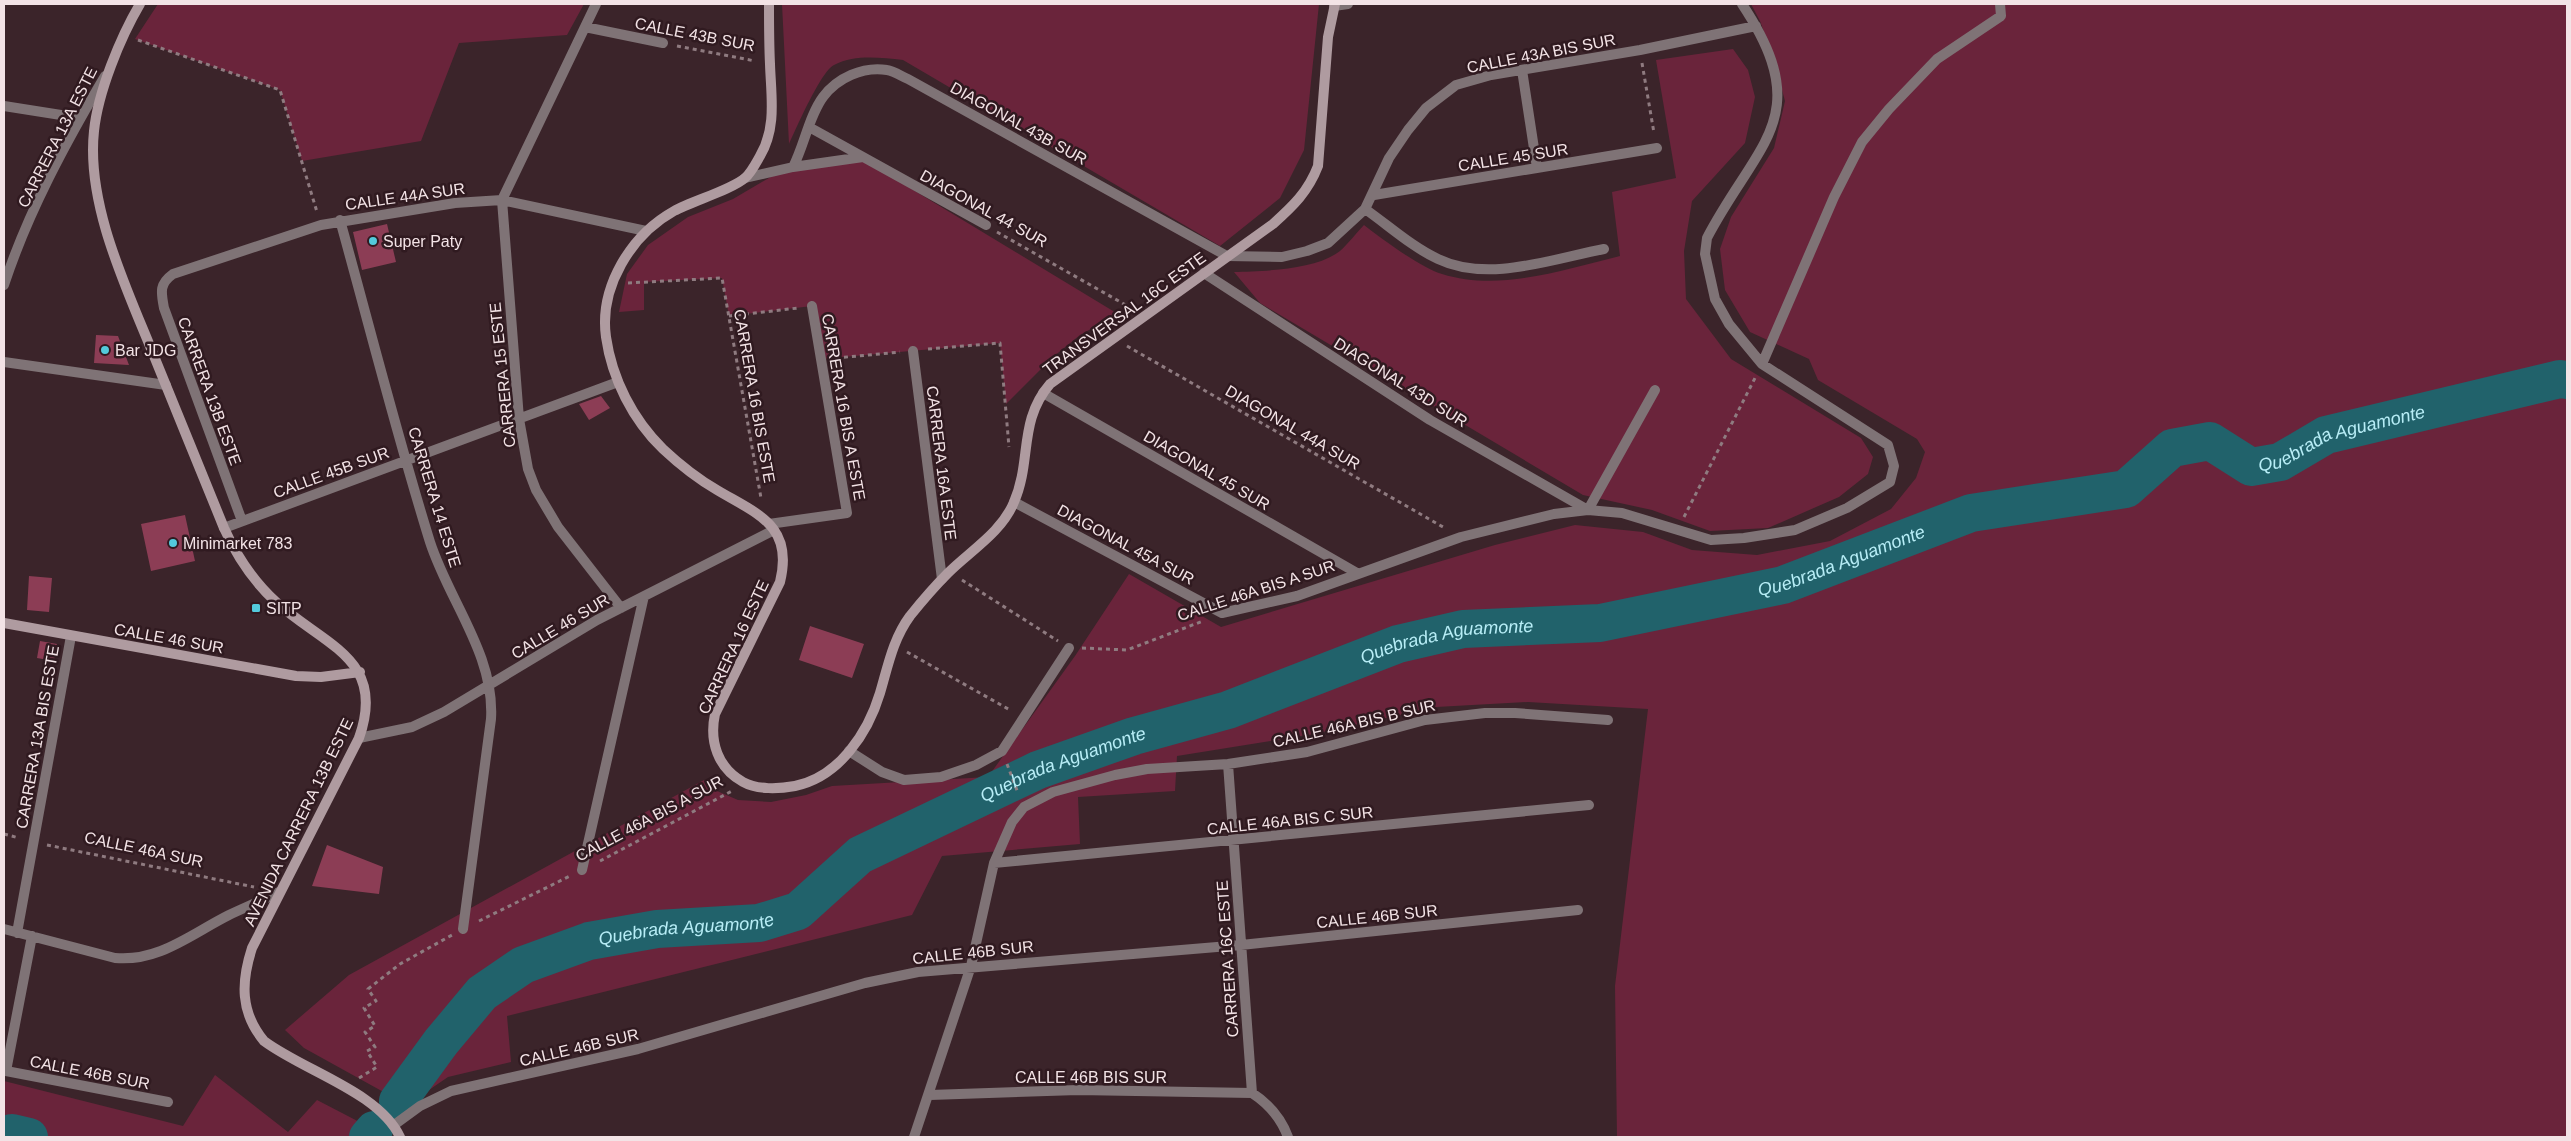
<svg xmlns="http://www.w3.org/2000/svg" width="2571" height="1141" font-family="Helvetica,sans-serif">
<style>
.green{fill:#6a243b}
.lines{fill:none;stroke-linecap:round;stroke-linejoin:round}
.river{stroke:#21626b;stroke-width:38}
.building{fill:#8c3d55}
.path{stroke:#8f7b80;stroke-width:3;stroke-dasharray:4 4;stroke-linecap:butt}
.street{stroke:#7f7376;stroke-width:10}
.secondary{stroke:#af9ba0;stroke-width:10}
.poi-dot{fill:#53cadc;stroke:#301a20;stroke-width:2}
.labels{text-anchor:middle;stroke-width:5;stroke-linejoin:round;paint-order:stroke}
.street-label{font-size:16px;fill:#f3e3e6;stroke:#301a20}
.poi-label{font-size:16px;fill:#f3e3e6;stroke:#301a20;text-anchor:start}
.water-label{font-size:18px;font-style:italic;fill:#b7edf6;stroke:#301a20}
</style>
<rect width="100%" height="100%" fill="#3b242a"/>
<path class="green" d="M158,4H584L567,35L459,43L421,141L302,161L280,90L135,39Z
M782,4H1319L1304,150L1280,198L1220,246L903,60C880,58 856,54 834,65C821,71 796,129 789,144Z
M1751,4H2567V1137H1617L1615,986L1648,709L1528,702L1436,707L1313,734L1177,756L1175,791L1078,797L1080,844L942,856L912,915L507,1016L511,1062L448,1077L407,1105L304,1048L285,1030L349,975L704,780L717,791L738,800L771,802L806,795L832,786L988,777L1075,656L1129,574L1221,627L1495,545L1575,525L1643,532L1692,550L1757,555L1830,541L1891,509L1916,478L1925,452L1917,439L1818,380L1809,359L1750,332L1725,290L1720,249L1731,217L1774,148L1785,101L1774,60L1760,21Z
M1733,49L1748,70L1755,97L1745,143L1692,201L1684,251L1686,299L1731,359L1861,438L1873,457L1868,474L1839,497L1768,528L1710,531L1652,510L1583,495L1260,303L1234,272C1264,271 1316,270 1340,251C1348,244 1356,233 1364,225C1382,239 1421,268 1442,274C1499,292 1563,270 1620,256L1612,192L1676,178L1656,60Z
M862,159L1118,314L1080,335L1053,357L1006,404L1000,343L821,359L812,306L729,316L722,278L644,282V310L619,312L627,274L648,245L688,217L733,199L774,175Z
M215,1075L288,1132L317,1100L369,1127L377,1137H4V1081L183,1126Z"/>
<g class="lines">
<g class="river">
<path id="s1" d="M398,1101L441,1042L482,993L523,965L589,941L657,929L759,923L798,911L860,855L1038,770L1134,736L1228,710L1398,644L1463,629L1600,623L1783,585L1971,513L2126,489L2172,448L2210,441L2251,467L2280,462L2326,435L2560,379L2567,380"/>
<path d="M4,1135L12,1133L29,1137"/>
<path d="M368,1137L374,1130"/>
</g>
</g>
<path class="building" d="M387,224L396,262L362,270L353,232Z
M96,335L118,336L129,365L94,363Z
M601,396L610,408L589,420L579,404Z
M185,515L195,561L151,571L141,524Z
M29,576L52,578L49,612L27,610Z
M810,626L864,644L852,678L799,660Z
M40,641L57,644L54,661L37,658Z
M327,845L383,867L379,894L312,886Z"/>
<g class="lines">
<path class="path" d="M138,40L280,90L317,212
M677,46L755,61
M1642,63L1654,133
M997,232L1131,308
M628,283L722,278L761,498
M729,316L798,308
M1127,346L1443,527
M928,349L1000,343L1009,447
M836,358L900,352
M1684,517L1755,378
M962,580L1058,641
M1082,648L1127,650L1203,621
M907,652L1010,710
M1007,764L1018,793
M4,834L19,838
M47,845L254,887
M600,861L732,791
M479,921L570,876
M359,1078L377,1067L367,1051L375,1047L365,1032L375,1026L364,1008L376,1001L368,989L400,964L452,935"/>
<path class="street" d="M596,4L502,200L519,419L528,469L536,490L558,527L621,608
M1334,6L1348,4
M585,27L663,43
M1522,70L1537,168
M4,106L80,118
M809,127L986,225
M793,167L863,157
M745,178L793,167C804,146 809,116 823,97C837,78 863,66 887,70C894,71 901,76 908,79L1227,256L1282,257L1307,251L1328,243L1365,209L1389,158L1408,130L1426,108L1456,85L1491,75L1640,50L1756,26
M1374,195L1657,148
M1365,209C1388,225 1412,247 1438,259C1488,283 1552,259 1604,249
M340,220C370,328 397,436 430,542C449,601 495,655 491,719L463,929
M1204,273L1430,420L1588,510L1655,390
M4,285C28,212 66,142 105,76
M913,351L942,579
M4,362L166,385
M1762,364L1834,197L1862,142L1889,109L1937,59L2001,16L2000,4
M1043,393L1357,573
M1014,502L1222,613L1297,596L1461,537L1554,514L1588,510L1622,513L1711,540L1744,538L1795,530L1847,508L1890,482L1894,466L1888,445L1762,364L1729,324L1715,299L1705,254L1707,238C1757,142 1817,117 1742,4
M242,521L164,308C161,292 159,284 173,274L321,225L455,203L502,200L646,231
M769,524L847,513L812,306
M224,528L618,382
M359,738L412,727L444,712L597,620L774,530
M849,751L882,772L904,780L941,777L976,765L1002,751L1069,648
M1228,764L1252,1093C1269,1104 1281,1118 1288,1137
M994,863L1589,805
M582,870L644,596
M4,929L115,958C159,962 191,934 229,915C246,907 263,900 279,892
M17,933L71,636
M32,936L6,1071L168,1102
M930,1095L1078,1090L1252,1093
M394,1125L420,1106L451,1091L638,1049L865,983L918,972L1241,945L1578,910
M914,1137L971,966L994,863L1012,822L1024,807L1053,792L1115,775L1147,769L1228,764L1307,752L1425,720L1485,713H1515L1608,720"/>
<path class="secondary" d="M140,4C120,38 98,92 94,131C86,205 127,289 154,356C177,413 201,471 224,528C237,557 252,580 276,602C325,646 387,659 359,738L252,948C241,982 240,1012 264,1041C304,1071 379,1092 400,1137
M769,4C769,24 769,44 770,64C771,96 777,127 760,156C756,163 751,173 745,178C731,190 692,201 674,211C631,235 599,287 606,337C612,379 633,420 663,449C679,464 698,479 717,490C757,514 794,525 780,582L715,714C709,742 718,768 743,782C757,790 779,789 795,786C839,777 868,733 880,693C888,666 893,639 910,616C922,601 934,587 948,573C970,551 1002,532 1014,502C1032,461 1018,421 1050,384L1273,224C1293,206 1308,192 1318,166L1328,37L1335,4
M4,623L296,676L321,677L360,672"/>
</g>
<g class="poi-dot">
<circle cx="373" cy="241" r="5"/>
<circle cx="105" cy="350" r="5"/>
<circle cx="173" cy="543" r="5"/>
<rect x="251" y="603" width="10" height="10" rx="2.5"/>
</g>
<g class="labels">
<g class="street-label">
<text transform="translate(695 34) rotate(11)" y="6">CALLE 43B SUR</text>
<text transform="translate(1541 53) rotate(-11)" y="6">CALLE 43A BIS SUR</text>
<text transform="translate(1019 123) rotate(29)" y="6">DIAGONAL 43B SUR</text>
<text transform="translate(57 137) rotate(-63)" y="6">CARRERA 13A ESTE</text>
<text transform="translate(1513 157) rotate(-9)" y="6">CALLE 45 SUR</text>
<text transform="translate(405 196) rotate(-8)" y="6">CALLE 44A SUR</text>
<text transform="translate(984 208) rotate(29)" y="6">DIAGONAL 44 SUR</text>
<text transform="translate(1124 313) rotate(-36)" y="6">TRANSVERSAL 16C ESTE</text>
<text transform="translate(502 375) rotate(-96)" y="6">CARRERA 15 ESTE</text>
<text transform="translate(1401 382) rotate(32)" y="6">DIAGONAL 43D SUR</text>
<text transform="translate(210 391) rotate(70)" y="6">CARRERA 13B ESTE</text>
<text transform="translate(755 396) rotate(80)" y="6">CARRERA 16 BIS ESTE</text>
<text transform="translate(844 407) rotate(80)" y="6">CARRERA 16 BIS A ESTE</text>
<text transform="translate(1293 427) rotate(30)" y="6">DIAGONAL 44A SUR</text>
<text transform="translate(942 463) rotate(83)" y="6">CARRERA 16A ESTE</text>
<text transform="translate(1207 470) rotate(30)" y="6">DIAGONAL 45 SUR</text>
<text transform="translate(331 472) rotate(-20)" y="6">CALLE 45B SUR</text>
<text transform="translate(435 497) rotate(73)" y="6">CARRERA 14 ESTE</text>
<text transform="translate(1126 544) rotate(28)" y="6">DIAGONAL 45A SUR</text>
<text transform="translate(1256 590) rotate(-18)" y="6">CALLE 46A BIS A SUR</text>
<text transform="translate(560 626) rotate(-31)" y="6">CALLE 46 SUR</text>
<text transform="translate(169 638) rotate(10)" y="6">CALLE 46 SUR</text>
<text transform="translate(733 647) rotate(-65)" y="6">CARRERA 16 ESTE</text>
<text transform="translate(1354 723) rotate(-13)" y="6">CALLE 46A BIS B SUR</text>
<text transform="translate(37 737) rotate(-80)" y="6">CARRERA 13A BIS ESTE</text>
<text transform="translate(649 818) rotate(-28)" y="6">CALLE 46A BIS A SUR</text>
<text transform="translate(1290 820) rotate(-6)" y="6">CALLE 46A BIS C SUR</text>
<text transform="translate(298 822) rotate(-64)" y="6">AVENIDA CARRERA 13B ESTE</text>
<text transform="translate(144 849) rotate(12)" y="6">CALLE 46A SUR</text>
<text transform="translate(1377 916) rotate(-6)" y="6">CALLE 46B SUR</text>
<text transform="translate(973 952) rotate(-6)" y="6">CALLE 46B SUR</text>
<text transform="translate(1227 959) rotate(-94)" y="6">CARRERA 16C ESTE</text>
<text transform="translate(579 1047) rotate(-13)" y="6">CALLE 46B SUR</text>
<text transform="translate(90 1072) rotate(11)" y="6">CALLE 46B SUR</text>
<text x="1091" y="1083">CALLE 46B BIS SUR</text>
</g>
<g class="poi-label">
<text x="383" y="247">Super Paty</text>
<text x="115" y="356">Bar JDG</text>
<text x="183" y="549">Minimarket 783</text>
<text x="266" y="614">SITP</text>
</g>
<g class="water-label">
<text dy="6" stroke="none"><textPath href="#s1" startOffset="2125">Quebrada Aguamonte</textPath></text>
<text dy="6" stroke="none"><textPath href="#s1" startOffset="1585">Quebrada Aguamonte</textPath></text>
<text dy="6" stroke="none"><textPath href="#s1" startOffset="1180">Quebrada Aguamonte</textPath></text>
<text dy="6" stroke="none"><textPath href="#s1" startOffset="775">Quebrada Aguamonte</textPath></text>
<text dy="6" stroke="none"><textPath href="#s1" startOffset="355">Quebrada Aguamonte</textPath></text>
</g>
</g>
<rect width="2571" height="1141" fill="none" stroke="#f3e3e6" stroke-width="10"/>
</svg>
